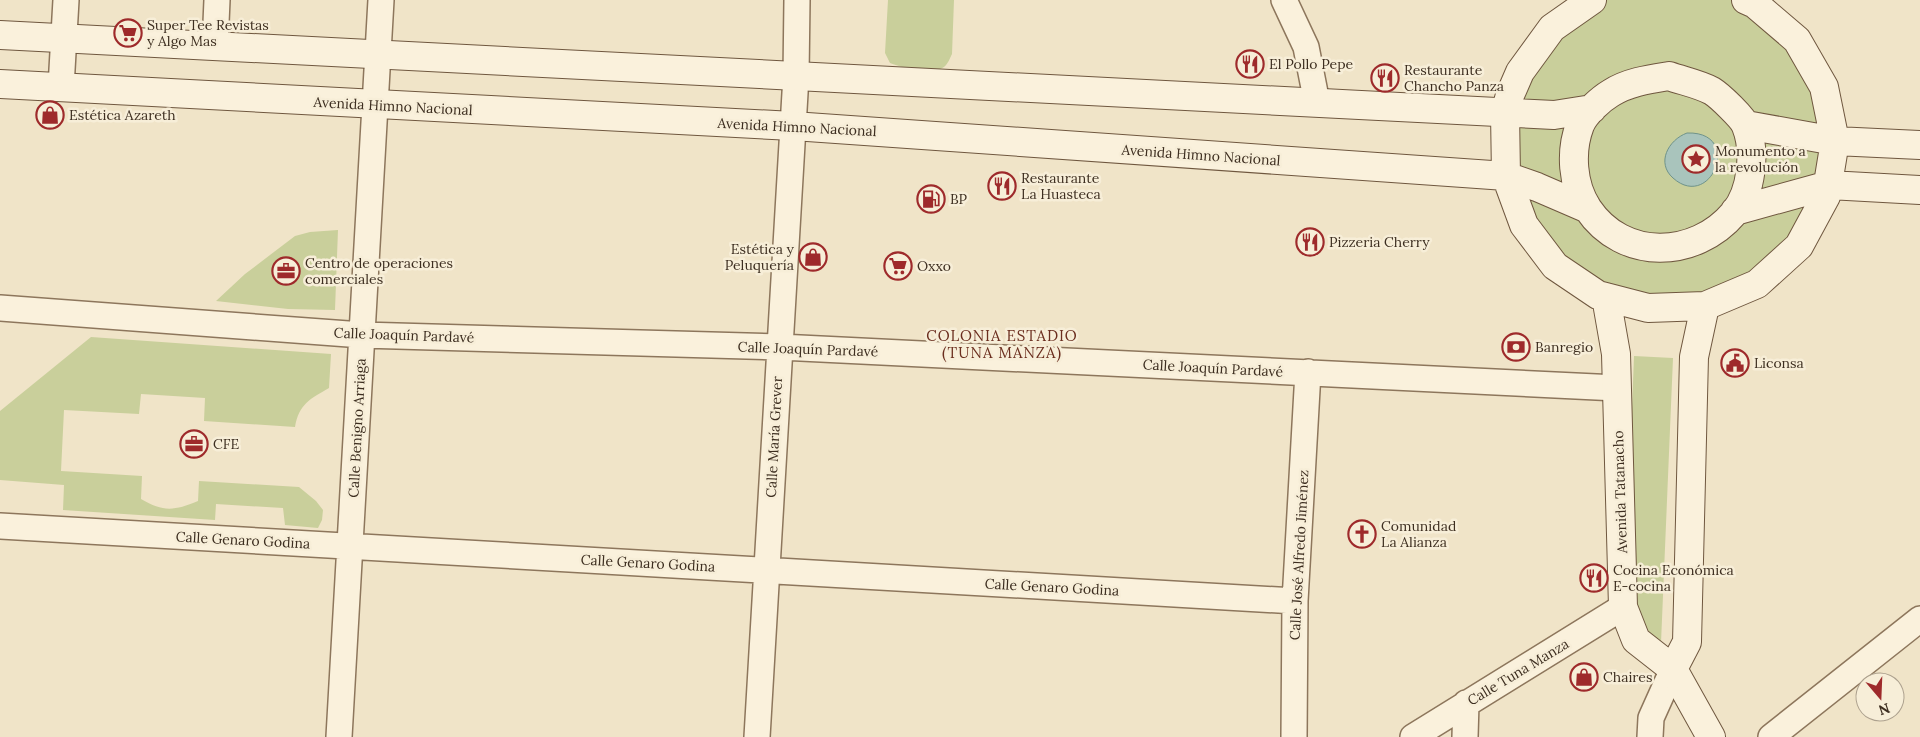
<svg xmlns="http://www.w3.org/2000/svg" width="1920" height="737" font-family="Lora,serif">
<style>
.green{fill:#c9cf9b}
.water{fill:#a9c4bc;stroke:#6f938a;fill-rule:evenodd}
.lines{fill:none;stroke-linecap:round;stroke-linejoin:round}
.street-casing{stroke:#8d765c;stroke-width:28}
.secondary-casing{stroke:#6f573f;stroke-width:30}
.street{stroke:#faf1dc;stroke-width:25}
.secondary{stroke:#faf1dc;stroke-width:28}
.labels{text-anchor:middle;stroke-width:5;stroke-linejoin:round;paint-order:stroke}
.poi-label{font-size:14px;fill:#3d2e20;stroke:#f7eed8;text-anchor:start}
.street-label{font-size:14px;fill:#3d2e20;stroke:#f7eed8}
.neighbourhood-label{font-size:15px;letter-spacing:1px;fill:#6b2e1e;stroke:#f7eed8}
</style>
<rect width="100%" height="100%" fill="#f0e4c8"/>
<path class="green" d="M888,0H954L952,54C950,58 948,64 944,67C932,75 902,68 890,63L885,53Z
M1592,0H1746L1797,40L1834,139L1799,246L1705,306L1598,295L1527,229L1510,95Z
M338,230L335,310L288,309L216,301L245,274L295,236L310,232Z
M91,337L331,354L329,388C310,399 299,404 295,427L204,421L205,398L141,394L139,414L64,410L61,471L142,476L141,499C163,512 174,511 198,501L199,481L299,487L316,501L323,510L322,520L318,528L285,525L283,508L216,504L215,520L63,510L64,485L0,480V411Z
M1634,356L1673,358L1661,643L1651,638L1625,593Z"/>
<path class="water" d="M1687,133C1744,131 1711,212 1673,178C1656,163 1668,140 1687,133ZM1697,148L1707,154L1708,162L1704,168L1698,172L1688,168L1685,160L1687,153Z"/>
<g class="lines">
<g class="street-casing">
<path id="street" d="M1284,0L1306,47L1317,103
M215,46L217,0
M61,87L66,0
M0,308L362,335L780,347L1617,388
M0,526L1295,601
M339,737L381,0
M757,737L796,76L797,0
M1294,737L1295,601L1308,372
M1413,737L1623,607
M1465,737L1466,703
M1650,737L1651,718L1673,669
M1771,737L1920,619"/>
</g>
<g class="secondary-casing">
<path id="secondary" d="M1592,0L1552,28L1520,72L1510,95L1505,113L1506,176L1524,225L1555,266L1598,295L1648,308L1705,306L1757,284L1799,246L1826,196L1835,141L1824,87L1797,40L1755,4L1746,0
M0,35L1554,115L1592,109
M1669,76C1683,81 1699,84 1712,91C1720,96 1743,118 1746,126C1756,151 1752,192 1734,213C1695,259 1623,261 1588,209C1572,185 1570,151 1580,125C1585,113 1601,99 1611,93C1628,82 1650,79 1669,76Z
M0,84L793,126L1506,176L1537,187L1588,209
M1746,125L1835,141L1920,145
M1735,211L1829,185L1920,190
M1606,297L1616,354L1623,607L1636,640L1673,669L1711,737
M1673,669L1687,642L1694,357L1705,306"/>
</g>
<use href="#street" class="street"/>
<use href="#secondary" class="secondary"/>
</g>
<defs>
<g id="supermarket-ring" transform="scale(1.4375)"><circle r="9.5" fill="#f7eed8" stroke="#9e2a2b" stroke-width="1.5"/><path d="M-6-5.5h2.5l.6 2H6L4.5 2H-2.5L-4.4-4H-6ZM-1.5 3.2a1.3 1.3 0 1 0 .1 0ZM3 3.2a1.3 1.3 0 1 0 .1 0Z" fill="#9e2a2b"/></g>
<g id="restaurant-ring" transform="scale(1.4375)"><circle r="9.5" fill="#f7eed8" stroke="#9e2a2b" stroke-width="1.5"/><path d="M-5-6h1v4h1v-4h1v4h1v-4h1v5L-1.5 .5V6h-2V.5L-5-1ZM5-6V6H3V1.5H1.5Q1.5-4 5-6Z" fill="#9e2a2b"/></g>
<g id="shop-ring" transform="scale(1.4375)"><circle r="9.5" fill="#f7eed8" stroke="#9e2a2b" stroke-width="1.5"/><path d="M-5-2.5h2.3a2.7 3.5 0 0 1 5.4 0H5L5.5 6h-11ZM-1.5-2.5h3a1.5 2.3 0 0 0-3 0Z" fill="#9e2a2b"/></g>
<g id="sight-ring" transform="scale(1.4375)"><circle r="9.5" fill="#f7eed8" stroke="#9e2a2b" stroke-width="1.5"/><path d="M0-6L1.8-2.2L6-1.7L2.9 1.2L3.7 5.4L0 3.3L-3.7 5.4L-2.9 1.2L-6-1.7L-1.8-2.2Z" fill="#9e2a2b"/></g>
<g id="fuel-ring" transform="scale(1.4375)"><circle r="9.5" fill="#f7eed8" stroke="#9e2a2b" stroke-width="1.5"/><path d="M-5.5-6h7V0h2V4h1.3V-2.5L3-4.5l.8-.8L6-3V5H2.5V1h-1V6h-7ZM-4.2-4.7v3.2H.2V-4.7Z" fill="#9e2a2b"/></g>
<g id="office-ring" transform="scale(1.4375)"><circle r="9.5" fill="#f7eed8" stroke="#9e2a2b" stroke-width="1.5"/><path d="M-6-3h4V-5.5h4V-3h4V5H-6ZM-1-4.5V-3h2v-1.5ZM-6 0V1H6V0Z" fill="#9e2a2b"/></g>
<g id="bank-ring" transform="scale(1.4375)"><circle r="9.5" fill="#f7eed8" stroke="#9e2a2b" stroke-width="1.5"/><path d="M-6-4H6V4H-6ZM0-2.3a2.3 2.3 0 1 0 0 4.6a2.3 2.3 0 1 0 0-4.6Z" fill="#9e2a2b"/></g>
<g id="civic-ring" transform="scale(1.4375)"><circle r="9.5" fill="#f7eed8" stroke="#9e2a2b" stroke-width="1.5"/><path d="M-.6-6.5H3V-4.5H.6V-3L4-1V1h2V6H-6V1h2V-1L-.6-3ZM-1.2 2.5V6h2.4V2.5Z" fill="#9e2a2b"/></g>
<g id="church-ring" transform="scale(1.4375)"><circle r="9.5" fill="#f7eed8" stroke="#9e2a2b" stroke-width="1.5"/><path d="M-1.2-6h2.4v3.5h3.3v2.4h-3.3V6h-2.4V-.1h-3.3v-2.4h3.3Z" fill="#9e2a2b"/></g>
</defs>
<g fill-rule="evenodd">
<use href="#supermarket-ring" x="128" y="33"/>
<use href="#restaurant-ring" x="1250" y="64"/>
<use href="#restaurant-ring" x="1385" y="78"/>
<use href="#shop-ring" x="50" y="115"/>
<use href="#sight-ring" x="1696" y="159"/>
<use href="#restaurant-ring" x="1002" y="186"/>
<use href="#fuel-ring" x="931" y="199"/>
<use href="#restaurant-ring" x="1310" y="242"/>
<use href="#shop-ring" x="813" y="257"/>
<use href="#supermarket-ring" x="898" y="266"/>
<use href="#office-ring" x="286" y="271"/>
<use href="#bank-ring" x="1516" y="347"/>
<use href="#civic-ring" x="1735" y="363"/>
<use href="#office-ring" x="194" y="444"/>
<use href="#church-ring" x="1362" y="534"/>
<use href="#restaurant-ring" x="1594" y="578"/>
<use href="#shop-ring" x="1584" y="677"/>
</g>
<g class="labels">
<g class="poi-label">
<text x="147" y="30">Super Tee Revistas<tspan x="147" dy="16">y Algo Mas</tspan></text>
<text x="1269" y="69">El Pollo Pepe</text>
<text x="1404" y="75">Restaurante<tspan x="1404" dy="16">Chancho Panza</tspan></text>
<text x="69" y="120">Estética Azareth</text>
<text x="1715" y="156">Monumento a<tspan x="1715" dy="16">la revolución</tspan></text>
<text x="1021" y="183">Restaurante<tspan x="1021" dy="16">La Huasteca</tspan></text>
<text x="950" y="204">BP</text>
<text x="1329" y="247">Pizzeria Cherry</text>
<text x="794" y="254" text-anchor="end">Estética y<tspan x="794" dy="16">Peluquería</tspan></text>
<text x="305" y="268">Centro de operaciones<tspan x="305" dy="16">comerciales</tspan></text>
<text x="917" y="271">Oxxo</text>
<text x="1535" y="352">Banregio</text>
<text x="1754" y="368">Liconsa</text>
<text x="213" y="449">CFE</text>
<text x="1381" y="531">Comunidad<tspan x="1381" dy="16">La Alianza</tspan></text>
<text x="1613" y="575">Cocina Económica<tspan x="1613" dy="16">E-cocina</tspan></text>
<text x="1603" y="682">Chaires</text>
</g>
<g class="street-label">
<text transform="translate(393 106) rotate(3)" y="5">Avenida Himno Nacional</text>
<text transform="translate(797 127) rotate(3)" y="5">Avenida Himno Nacional</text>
<text transform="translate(1201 155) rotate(4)" y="5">Avenida Himno Nacional</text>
<text transform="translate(404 335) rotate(2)" y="5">Calle Joaquín Pardavé</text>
<text transform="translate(808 349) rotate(2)" y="5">Calle Joaquín Pardavé</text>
<text transform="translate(1213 368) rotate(3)" y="5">Calle Joaquín Pardavé</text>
<text transform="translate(357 428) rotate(-87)" y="5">Calle Benigno Arriaga</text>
<text transform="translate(774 437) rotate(-87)" y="5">Calle María Grever</text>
<text transform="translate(1620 492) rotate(-92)" y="5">Avenida Tatanacho</text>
<text transform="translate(243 540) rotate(3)" y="5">Calle Genaro Godina</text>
<text transform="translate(1299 555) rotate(-87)" y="5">Calle José Alfredo Jiménez</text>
<text transform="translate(648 563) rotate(3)" y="5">Calle Genaro Godina</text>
<text transform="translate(1052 587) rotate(3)" y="5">Calle Genaro Godina</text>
<text transform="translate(1518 672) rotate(-31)" y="5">Calle Tuna Manza</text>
</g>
<g class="neighbourhood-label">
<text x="1002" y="341">COLONIA ESTADIO<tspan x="1002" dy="17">(TUNA MANZA)</tspan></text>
</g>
</g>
<g transform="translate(1880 697) rotate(161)"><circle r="24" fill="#f7eed8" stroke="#ada18e"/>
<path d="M0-4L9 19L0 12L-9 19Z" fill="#9e2a2b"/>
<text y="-8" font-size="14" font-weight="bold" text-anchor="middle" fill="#3d2e20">N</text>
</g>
</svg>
